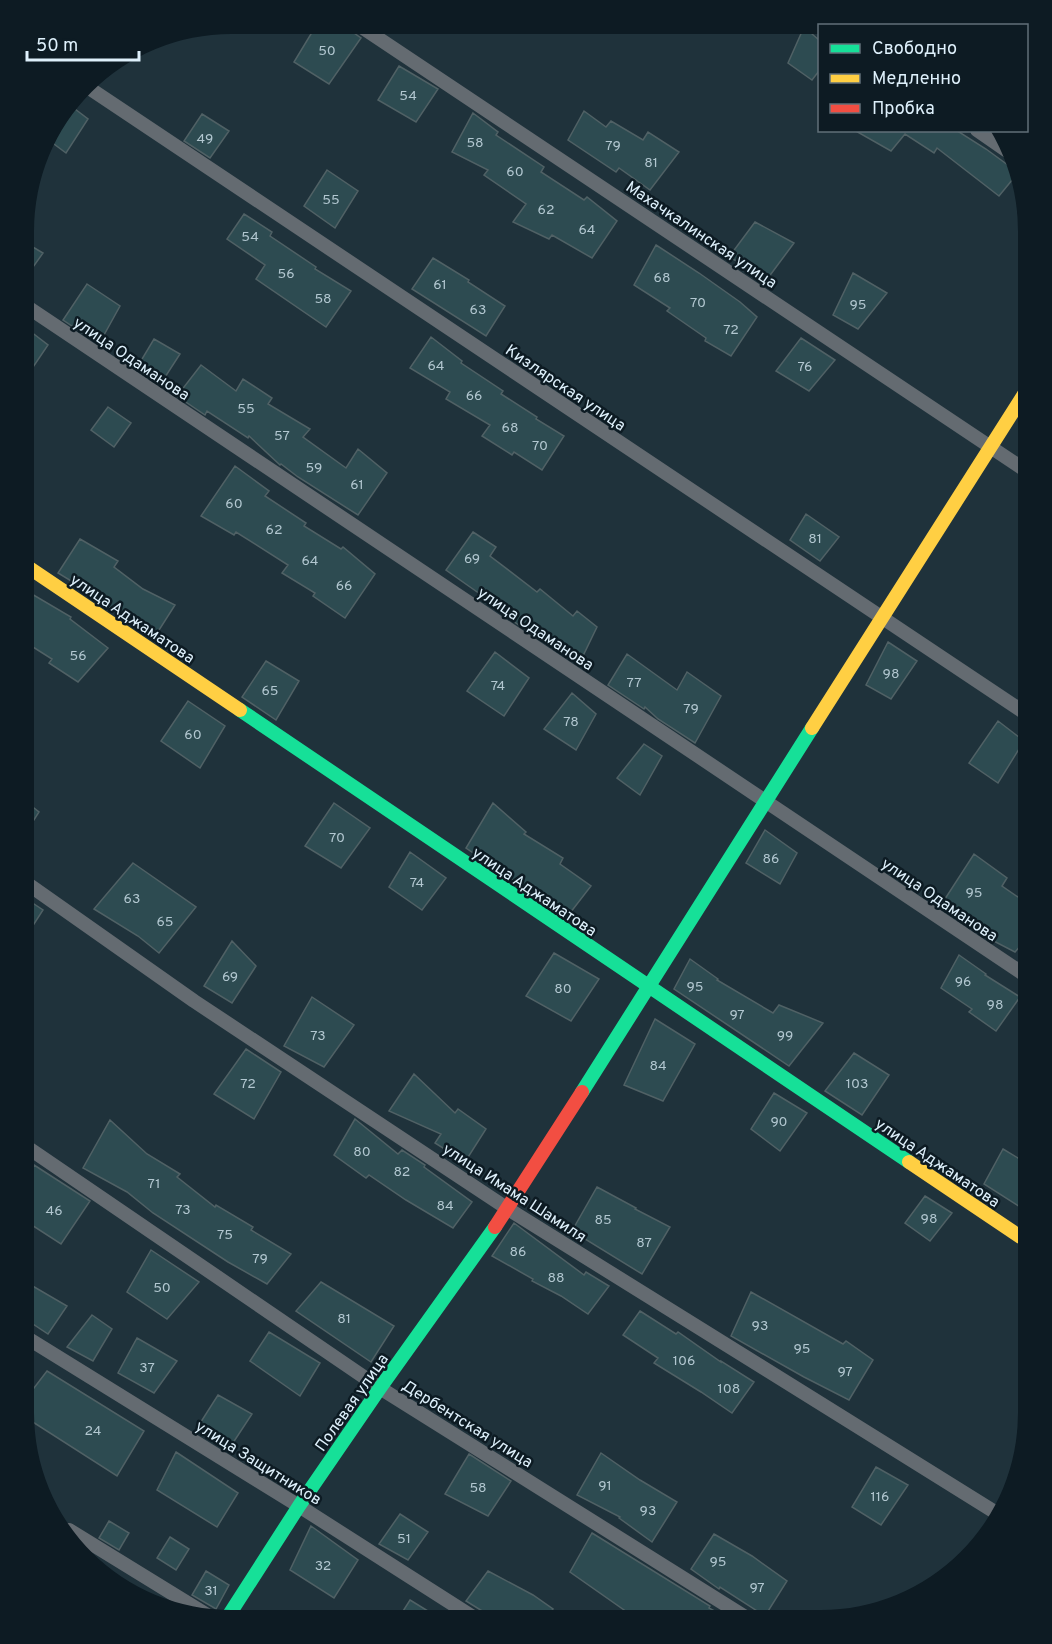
<svg xmlns="http://www.w3.org/2000/svg" width="1052" height="1644" font-family="Overpass,sans-serif">
<style>
.building{fill:#2d4b51;stroke:#506165;stroke-width:1.5}
.lines{fill:none;stroke-linecap:round;stroke-linejoin:round}
.street{stroke:#646b71;stroke-width:14}
.fast{stroke:#16e098;stroke-width:14}
.slow{stroke:#ffcf43;stroke-width:14}
.jam{stroke:#f24e42;stroke-width:14}
.labels{text-anchor:middle;stroke-width:5;stroke-linejoin:round;paint-order:stroke}
.number-label{font-size:14px;fill:#b2c7d0}
.street-label{font-size:16px;fill:#def0fb;stroke:#0d1b23}
</style>
<rect width="100%" height="100%" fill="#1f323b"/>
<path class="building" d="M317,24H341L361,38L329,84L294,62Z
M804,27L819,40V71L812,80L788,63Z
M399,66L438,89L416,122L378,100Z
M71,106L88,119L66,153L46,138Z
M584,111L606,127L611,121L643,140L648,132L679,152L650,190L619,168L616,172L568,140Z
M473,113L498,132L496,135L544,167L541,172L584,200L587,197L617,221L592,258L552,235L549,239L513,222L526,204L484,175L488,170L452,152Z
M202,114L229,131L210,158L184,141Z
M854,130H956L986,149L1016,171L1017,174L999,196L937,148L934,153L905,134L891,151Z
M327,170L358,191L335,228L304,206Z
M244,214L272,232L270,236L316,267L315,269L351,291L326,327L256,279L265,265L227,239Z
M755,222L794,243L768,278L729,257Z
M26,243L43,253L26,277Z
M656,245L699,273L740,302L757,317L731,356L705,341L706,338L667,311L670,308L634,285Z
M433,258L469,280L468,282L505,306L486,336L412,289Z
M853,273L887,293L858,329L833,315Z
M87,284L120,306L99,344L63,320Z
M26,328L48,345L25,379Z
M431,337L462,361L461,363L503,391L501,394L537,417L536,419L564,436L542,470L514,452L512,455L482,436L490,425L446,399L450,392L410,368Z
M801,338L835,360L809,391L776,371Z
M154,339L180,354L160,385L136,369Z
M201,365L236,391L243,379L272,398L268,404L310,429L303,437L346,468L358,449L387,473L358,515L298,477L281,464L280,465L249,436L248,438L207,411L205,415L177,396Z
M108,407L131,423L114,447L91,430Z
M235,466L269,491L265,496L306,523L304,526L341,549L343,547L375,574L345,618L313,596L315,593L282,573L288,565L236,532L234,535L201,516Z
M806,514L839,537L820,561L790,540Z
M473,532L496,547L490,556L537,592L540,589L573,616L577,611L597,627L580,662L542,633L538,638L507,617L479,595L480,594L446,570Z
M80,539L118,561L114,567L143,589L175,605L154,638L95,598L96,596L58,573Z
M25,590L71,617L70,619L108,648L78,682L49,663L52,659L25,642Z
M888,642L917,661L891,699L866,685Z
M495,652L529,678L504,716L467,691Z
M627,654L677,690L687,672L721,696L695,743L658,719L645,707L644,709L608,685Z
M266,661L299,681L276,720L242,697Z
M572,693L596,714L576,750L544,729Z
M188,701L225,726L200,768L161,741Z
M998,721L1024,741L998,783L969,763Z
M644,744L662,756L640,795L617,778Z
M25,801L39,812L25,834Z
M334,803L370,828L341,868L305,846Z
M493,803L526,832L524,834L563,858L560,864L591,886L567,917L466,848Z
M765,830L797,853L780,884L746,863Z
M410,852L446,878L422,910L389,887Z
M974,854L1007,878L1002,886L1028,904V937L1015,952L980,934L982,931L941,905Z
M133,863L196,907L159,953L138,936L94,909Z
M25,898L43,910L25,938Z
M232,941L256,966L232,1003L204,986Z
M554,953L599,979L571,1021L526,996Z
M959,955L986,974L985,975L1020,997L996,1031L969,1012L972,1009L941,988Z
M690,959L718,979L717,980L773,1013L779,1005L823,1023L789,1066L674,989Z
M312,997L354,1025L324,1067L284,1046Z
M655,1019L695,1044L663,1101L624,1085Z
M246,1049L281,1072L254,1119L214,1094Z
M854,1053L889,1075L862,1115L825,1091Z
M414,1074L455,1113L458,1109L486,1129L465,1162L435,1143L441,1134L389,1111Z
M774,1093L807,1113L780,1151L751,1129Z
M355,1119L398,1154L402,1150L425,1165L424,1167L472,1202L453,1228L406,1200L369,1175L366,1178L334,1155Z
M110,1120L147,1154L180,1174L177,1177L215,1207L216,1205L253,1227L251,1230L291,1254L267,1284L228,1262L153,1213L127,1192L83,1168Z
M1003,1149L1028,1164V1193L1020,1207L984,1184Z
M34,1165L90,1201L61,1244L24,1220V1181Z
M597,1187L636,1208L635,1209L670,1227L642,1274L572,1231Z
M925,1196L952,1213L930,1241L905,1223Z
M514,1223L584,1275L586,1272L609,1286L588,1314L561,1296L532,1281L533,1279L492,1256Z
M151,1250L199,1282L167,1319L127,1292Z
M24,1281L67,1306L48,1334L24,1318Z
M321,1282L394,1326L371,1362L296,1311Z
M751,1292L843,1344L846,1341L873,1360L849,1400L804,1377L731,1336Z
M640,1311L676,1334L678,1332L721,1362V1361L754,1382L732,1413L701,1392L654,1363L658,1358L623,1335Z
M92,1315L112,1329L93,1361L67,1347Z
M269,1332L320,1363L300,1396L250,1361Z
M137,1338L177,1361L154,1393L118,1373Z
M47,1371L144,1431L117,1476L25,1417L24,1401Z
M218,1395L252,1414L229,1449L197,1428Z
M176,1452L238,1493L217,1527L157,1490Z
M601,1453L640,1480L677,1502L652,1542L619,1518L620,1517L577,1495Z
M469,1454L511,1481L488,1516L445,1494Z
M876,1467L908,1485L881,1525L852,1507Z
M400,1514L428,1532L408,1560L379,1544Z
M109,1521L129,1533L119,1550L99,1538Z
M311,1526L358,1560L334,1598L290,1570Z
M592,1533L710,1606L709,1608L730,1620L637,1619L570,1572Z
M714,1534L752,1556L787,1581L765,1616L720,1587L719,1589L691,1569Z
M170,1537L189,1549L176,1570L157,1558Z
M206,1571L229,1585L216,1609L192,1595Z
M488,1571L533,1595L553,1609L546,1619H495L466,1601Z
M410,1600L441,1619H398Z"/>
<g class="lines">
<path class="street" d="M357,24L1028,472
M86,86L1028,715
M977,130L1013,155
M26,306L1028,977
M25,882L194,1001L508,1209L998,1514
M24,1145L380,1388L750,1620
M24,1336L299,1506L476,1619
M69,1530L212,1618"/>
<path class="fast" d="M240,710L909,1162
M582,1092L812,728
M227,1618L299,1506L380,1388L495,1227"/>
<path class="slow" d="M25,565L240,710
M812,728L1028,388
M909,1162L1028,1242"/>
<path class="jam" d="M495,1227L582,1092"/>
</g>
<g class="labels">
<g class="number-label">
<text x="327" y="55">50</text>
<text x="408" y="100">54</text>
<text x="205" y="143">49</text>
<text x="475" y="147">58</text>
<text x="613" y="150">79</text>
<text x="651" y="167">81</text>
<text x="515" y="176">60</text>
<text x="331" y="204">55</text>
<text x="546" y="214">62</text>
<text x="587" y="234">64</text>
<text x="250" y="241">54</text>
<text x="286" y="278">56</text>
<text x="662" y="282">68</text>
<text x="440" y="289">61</text>
<text x="323" y="303">58</text>
<text x="698" y="307">70</text>
<text x="858" y="309">95</text>
<text x="478" y="314">63</text>
<text x="731" y="334">72</text>
<text x="436" y="370">64</text>
<text x="805" y="371">76</text>
<text x="474" y="400">66</text>
<text x="246" y="413">55</text>
<text x="510" y="432">68</text>
<text x="282" y="440">57</text>
<text x="540" y="450">70</text>
<text x="314" y="472">59</text>
<text x="357" y="489">61</text>
<text x="234" y="508">60</text>
<text x="274" y="534">62</text>
<text x="815" y="543">81</text>
<text x="472" y="563">69</text>
<text x="310" y="565">64</text>
<text x="344" y="590">66</text>
<text x="78" y="660">56</text>
<text x="891" y="678">98</text>
<text x="634" y="687">77</text>
<text x="498" y="690">74</text>
<text x="270" y="695">65</text>
<text x="691" y="713">79</text>
<text x="571" y="726">78</text>
<text x="193" y="739">60</text>
<text x="337" y="842">70</text>
<text x="771" y="863">86</text>
<text x="417" y="887">74</text>
<text x="974" y="897">95</text>
<text x="132" y="903">63</text>
<text x="165" y="926">65</text>
<text x="230" y="981">69</text>
<text x="963" y="986">96</text>
<text x="695" y="991">95</text>
<text x="563" y="993">80</text>
<text x="995" y="1009">98</text>
<text x="737" y="1019">97</text>
<text x="318" y="1040">73</text>
<text x="785" y="1040">99</text>
<text x="658" y="1070">84</text>
<text x="248" y="1088">72</text>
<text x="857" y="1088">103</text>
<text x="779" y="1126">90</text>
<text x="362" y="1156">80</text>
<text x="402" y="1176">82</text>
<text x="154" y="1188">71</text>
<text x="445" y="1210">84</text>
<text x="183" y="1214">73</text>
<text x="54" y="1215">46</text>
<text x="929" y="1223">98</text>
<text x="603" y="1224">85</text>
<text x="225" y="1239">75</text>
<text x="644" y="1247">87</text>
<text x="518" y="1256">86</text>
<text x="260" y="1263">79</text>
<text x="556" y="1282">88</text>
<text x="162" y="1292">50</text>
<text x="344" y="1323">81</text>
<text x="760" y="1330">93</text>
<text x="802" y="1353">95</text>
<text x="684" y="1365">106</text>
<text x="147" y="1372">37</text>
<text x="845" y="1376">97</text>
<text x="729" y="1393">108</text>
<text x="93" y="1435">24</text>
<text x="605" y="1490">91</text>
<text x="478" y="1492">58</text>
<text x="880" y="1501">116</text>
<text x="648" y="1515">93</text>
<text x="404" y="1543">51</text>
<text x="718" y="1566">95</text>
<text x="323" y="1570">32</text>
<text x="757" y="1592">97</text>
<text x="211" y="1595">31</text>
</g>
<g class="street-label">
<text transform="translate(702 234) rotate(34)" y="6">Махачкалинская улица</text>
<text transform="translate(132 358) rotate(34)" y="6">улица Одаманова</text>
<text transform="translate(566 387) rotate(34)" y="6">Кизлярская улица</text>
<text transform="translate(133 618) rotate(34)" y="6">улица Аджаматова</text>
<text transform="translate(536 628) rotate(34)" y="6">улица Одаманова</text>
<text transform="translate(535 891) rotate(34)" y="6">улица Аджаматова</text>
<text transform="translate(940 899) rotate(34)" y="6">улица Одаманова</text>
<text transform="translate(938 1162) rotate(34)" y="6">улица Аджаматова</text>
<text transform="translate(515 1192) rotate(33)" y="6">улица Имама Шамиля</text>
<text transform="translate(351 1402) rotate(-55)" y="6">Полевая улица</text>
<text transform="translate(468 1423) rotate(32)" y="6">Дербентская улица</text>
<text transform="translate(259 1462) rotate(32)" y="6">улица Защитников</text>
</g>
</g>
<path d="M0 0H1052V1644H0ZM231 34H821A197 197 0 0 1 1018 231V1413A197 197 0 0 1 821 1610H231A197 197 0 0 1 34 1413V231A197 197 0 0 1 231 34Z" fill="#0d1b23" fill-rule="evenodd"/>
<rect x="818" y="24" width="210" height="108" fill="#0d1b23" stroke="#617079" stroke-width="1.5"/>
<rect x="830" y="44" width="30" height="9" fill="#16e098" stroke="#617079" stroke-width="1.5"/>
<text x="872" y="54" font-size="18" fill="#def0fb">Свободно</text>
<rect x="830" y="74" width="30" height="9" fill="#ffcf43" stroke="#617079" stroke-width="1.5"/>
<text x="872" y="84" font-size="18" fill="#def0fb">Медленно</text>
<rect x="830" y="104" width="30" height="9" fill="#f24e42" stroke="#617079" stroke-width="1.5"/>
<text x="872" y="114" font-size="18" fill="#def0fb">Пробка</text>
<path d="M27 51v9h112v-9" fill="none" stroke="#def0fb" stroke-width="3"/>
<text x="36" y="51" font-size="18" fill="#def0fb" stroke="#0d1b23" stroke-width="4.5" paint-order="stroke">50 m</text>
</svg>
